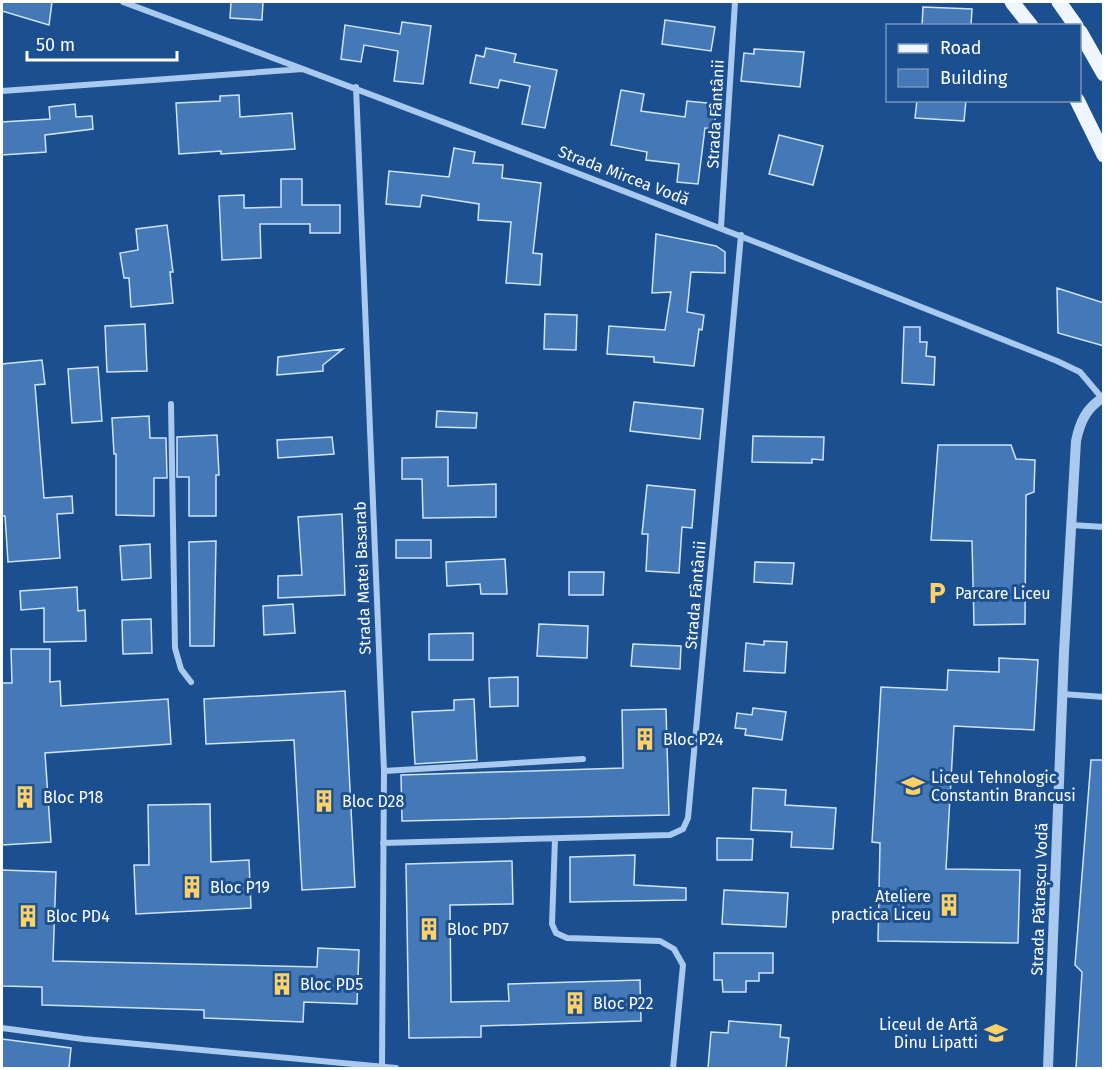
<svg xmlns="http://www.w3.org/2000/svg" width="1105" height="1070" font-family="'Fira Sans',sans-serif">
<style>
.building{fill:#4478b7;stroke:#cfe3fa;stroke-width:1.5}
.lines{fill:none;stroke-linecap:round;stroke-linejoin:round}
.minor{stroke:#a9c9ee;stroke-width:6}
.tertiary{stroke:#a9c9ee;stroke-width:10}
.primary{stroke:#f0f6ff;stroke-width:15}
.labels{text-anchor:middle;stroke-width:6;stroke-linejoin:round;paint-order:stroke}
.street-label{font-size:16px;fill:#fff;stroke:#1b4f8f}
.poi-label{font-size:16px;fill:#fff;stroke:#1b4f8f;text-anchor:start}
</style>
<rect width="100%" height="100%" fill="#1b4f8f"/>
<path class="building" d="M2,2H52L49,25L2,11Z
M231,2H263L262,20L230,18Z
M923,7L972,9L971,26H922Z
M665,20L715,27L711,51L662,44Z
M402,22L431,26L423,84L394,81L398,51L364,45L361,62L341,59L345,25L400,34Z
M486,48L516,54L514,62L557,70L545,128L522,124L530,86L500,80L498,88L470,83L476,55L484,57Z
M754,49L804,52L800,87L741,81L744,53L754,54Z
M621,90L644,94L641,111L685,117L687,101L717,104L714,129L705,128L698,184L677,182L679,164L646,160L647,152L611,145Z
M239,95L240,117L292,113L295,149L221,154V151L179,154L176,103L220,101V96Z
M917,100H966L964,121L915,118Z
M75,104L76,117L92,116L93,129L45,135L46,152L2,155V122L50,119L49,107Z
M779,135L823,146L813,185L769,174Z
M454,148L475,152L473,163L503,165L502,178L541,183L533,253L542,254L540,285L506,283L511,222L478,220L479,204L422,195L420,207L386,204L389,171L449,177Z
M281,179H302V205H340V233H310V224H260L261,258L222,260L219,196L244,195V208L281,207Z
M167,225L173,272H170L173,303L131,307L129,278H124L120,253L138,250L136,229Z
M656,234L716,246L725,252V273L691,272L687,312L704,315L702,330L699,329L694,366L654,362V357L607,354L609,326L665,330L671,292L652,293Z
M1057,288L1104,303V346L1058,333Z
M545,314L577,315L576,350L544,349Z
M145,324L147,371L107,372L105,326Z
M904,327H920V342H927L926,356L935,357L934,385L902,383Z
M343,349L323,365V371L277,375L278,357Z
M42,360L45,384L35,385L44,498L72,496L73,513L57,514L60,558L8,562L5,516H2V364Z
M98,367L102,421L72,423L68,369Z
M634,402L703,409L700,439L630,431Z
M437,411L477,413L476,428L436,427Z
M149,416L150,438H166L167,478H154V516L116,515V454H114L112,418Z
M217,435L219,475H216V516H189V477H177V437Z
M753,436L824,437L823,460L812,459V463L752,462Z
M332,437L334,454L278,458L277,440Z
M938,445H1011L1016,459L1035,460L1034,492L1026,495L1025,624L974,625L972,541L931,540Z
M448,457V486L496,484V517L423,518L422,479H402V458Z
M647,485L695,490L692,528L682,527L679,573L646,571L648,534H642Z
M342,514L345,595L278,598V576L302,575L298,517Z
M396,540H431V558H396Z
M216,541L214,646H190L189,542Z
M150,544L151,578L122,580L120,546Z
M505,559L507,594H481L480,584L447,586L446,562Z
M755,562L794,563L792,584L754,582Z
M569,572H604L603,595H569Z
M77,587L78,611L85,610L86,641L44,642V608L21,610L20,591Z
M293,604L295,633L264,635L263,606Z
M151,619L152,653L123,654L122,620Z
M539,624L588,626L587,658L537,656Z
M473,633V660H429V634Z
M764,641L787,642L785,673L744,671L746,643L764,645Z
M633,644L681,646L680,669L631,666Z
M11,649H50V682L60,681L61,706L168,699L171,744L45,753L51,842L2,845V683H12Z
M999,658L1038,660L1034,730L954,726L946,869L1020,870L1018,943L878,941L880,843L872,842L881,687L947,690L948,670L999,672Z
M518,677V706L490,707L489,678Z
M345,691L355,887L302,890L294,740L206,744L204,699Z
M474,699L477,760L415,764L412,712L454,710V700Z
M753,708L786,712L782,740L745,735L746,729L735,728L737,713L752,715Z
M666,709L669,815L402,821L401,775L623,768L622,710Z
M1091,760H1104V1068H1076L1082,972L1075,965Z
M753,788L786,790L785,805L836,808L833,849L791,847L792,832L751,830Z
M210,804L211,862L249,860L251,908L136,914L134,865H149L148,805Z
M717,838L753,839L752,860H717Z
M635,855L634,885L686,888V900L570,902V857Z
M512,861L513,904L450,905L451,1002L509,1001L508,984L640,980L641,1021L481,1026V1037L409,1038L406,864Z
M2,870L56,872L53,961L317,967L318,948L359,950L357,1004L304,1002L303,1022L204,1018V1010L42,1005V987L2,986Z
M724,890L788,893L786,927L722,924Z
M714,953H773V973H759V981H746V992H723L722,980H714Z
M729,1021L781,1025L780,1037L789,1038L786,1068H708L711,1032L728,1033Z
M2,1039L71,1048L69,1068H2Z"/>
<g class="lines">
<path class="minor" d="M123,2C436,118 747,237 1057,361L1080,372L1102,398
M356,87L384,771L382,1068
M2,91L303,69
M721,227L735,2
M171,404L175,648L181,669L191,682
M1071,525L1104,527
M1062,694L1104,697
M384,771L583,759
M555,839L552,924L556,933L567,938L660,941L674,949L683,965L673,1068
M383,843L670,835L683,829L688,818L741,235
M2,1028L83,1039L396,1068"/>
<path class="tertiary" d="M1048,1068L1064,652L1076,441C1080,422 1086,408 1104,397"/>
<path class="primary" d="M1012,2L1031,26
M1059,2L1076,26
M1080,32L1104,74
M1077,100L1104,155"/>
</g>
<defs>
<g id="parking-bare" transform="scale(1.8)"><path d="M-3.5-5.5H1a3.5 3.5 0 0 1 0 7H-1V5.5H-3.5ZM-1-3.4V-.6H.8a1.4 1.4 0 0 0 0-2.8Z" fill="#ffd166" stroke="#1b4f8f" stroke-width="2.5" paint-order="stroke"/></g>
<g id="building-bare" transform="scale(1.8)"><path d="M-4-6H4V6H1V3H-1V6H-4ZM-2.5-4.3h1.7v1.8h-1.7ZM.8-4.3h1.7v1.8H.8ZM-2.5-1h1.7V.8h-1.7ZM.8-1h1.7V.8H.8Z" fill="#ffd166" stroke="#1b4f8f" stroke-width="2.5" paint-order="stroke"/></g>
<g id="university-bare" transform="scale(1.8)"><path d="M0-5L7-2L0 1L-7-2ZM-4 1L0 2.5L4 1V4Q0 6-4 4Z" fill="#ffd166" stroke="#1b4f8f" stroke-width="2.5" paint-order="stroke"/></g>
</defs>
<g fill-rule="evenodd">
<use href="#parking-bare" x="937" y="593"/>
<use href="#building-bare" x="645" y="739"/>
<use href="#university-bare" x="913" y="786"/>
<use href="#building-bare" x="25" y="797"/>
<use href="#building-bare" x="324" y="801"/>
<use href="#building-bare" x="192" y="887"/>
<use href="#building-bare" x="949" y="905"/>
<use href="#building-bare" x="28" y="916"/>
<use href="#building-bare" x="429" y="929"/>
<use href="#building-bare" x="282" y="984"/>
<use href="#building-bare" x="575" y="1003"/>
<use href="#university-bare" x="996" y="1033"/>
</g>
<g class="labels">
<g class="street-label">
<text transform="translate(715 114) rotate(-87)" y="6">Strada Fântânii</text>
<text transform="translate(624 175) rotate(21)" y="6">Strada Mircea Vodă</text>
<text transform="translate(362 578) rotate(-92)" y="6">Strada Matei Basarab</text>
<text transform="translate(695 595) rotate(-85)" y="6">Strada Fântânii</text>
<text transform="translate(1039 899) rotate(-88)" y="6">Strada Pătrașcu Vodă</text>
</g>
<g class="poi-label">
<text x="955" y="599">Parcare Liceu</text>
<text x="663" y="745">Bloc P24</text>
<text x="931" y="783">Liceul Tehnologic<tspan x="931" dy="18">Constantin Brancusi</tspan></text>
<text x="43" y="803">Bloc P18</text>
<text x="342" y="807">Bloc D28</text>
<text x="210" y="893">Bloc P19</text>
<text x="931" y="902" text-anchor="end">Ateliere<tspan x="931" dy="18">practica Liceu</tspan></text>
<text x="46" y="922">Bloc PD4</text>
<text x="447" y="935">Bloc PD7</text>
<text x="300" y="990">Bloc PD5</text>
<text x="593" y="1009">Bloc P22</text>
<text x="978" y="1030" text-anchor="end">Liceul de Artă<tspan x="978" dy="18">Dinu Lipatti</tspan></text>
</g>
</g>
<rect width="1105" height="1070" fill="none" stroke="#ffffff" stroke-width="6"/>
<rect x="886" y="24" width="195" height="78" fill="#1b4f8f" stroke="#7695bc" stroke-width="1.5"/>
<rect x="898" y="44" width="30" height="9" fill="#f0f6ff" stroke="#7695bc" stroke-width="1.5"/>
<text x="940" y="54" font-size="18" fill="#ffffff">Road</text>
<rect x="898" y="69" width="30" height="18" fill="#4478b7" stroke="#7695bc" stroke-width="1.5"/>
<text x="940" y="84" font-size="18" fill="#ffffff">Building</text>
<path d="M27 51v9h150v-9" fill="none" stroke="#ffffff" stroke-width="3"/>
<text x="36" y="51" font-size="18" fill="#ffffff" stroke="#1b4f8f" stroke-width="4.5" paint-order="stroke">50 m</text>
</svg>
